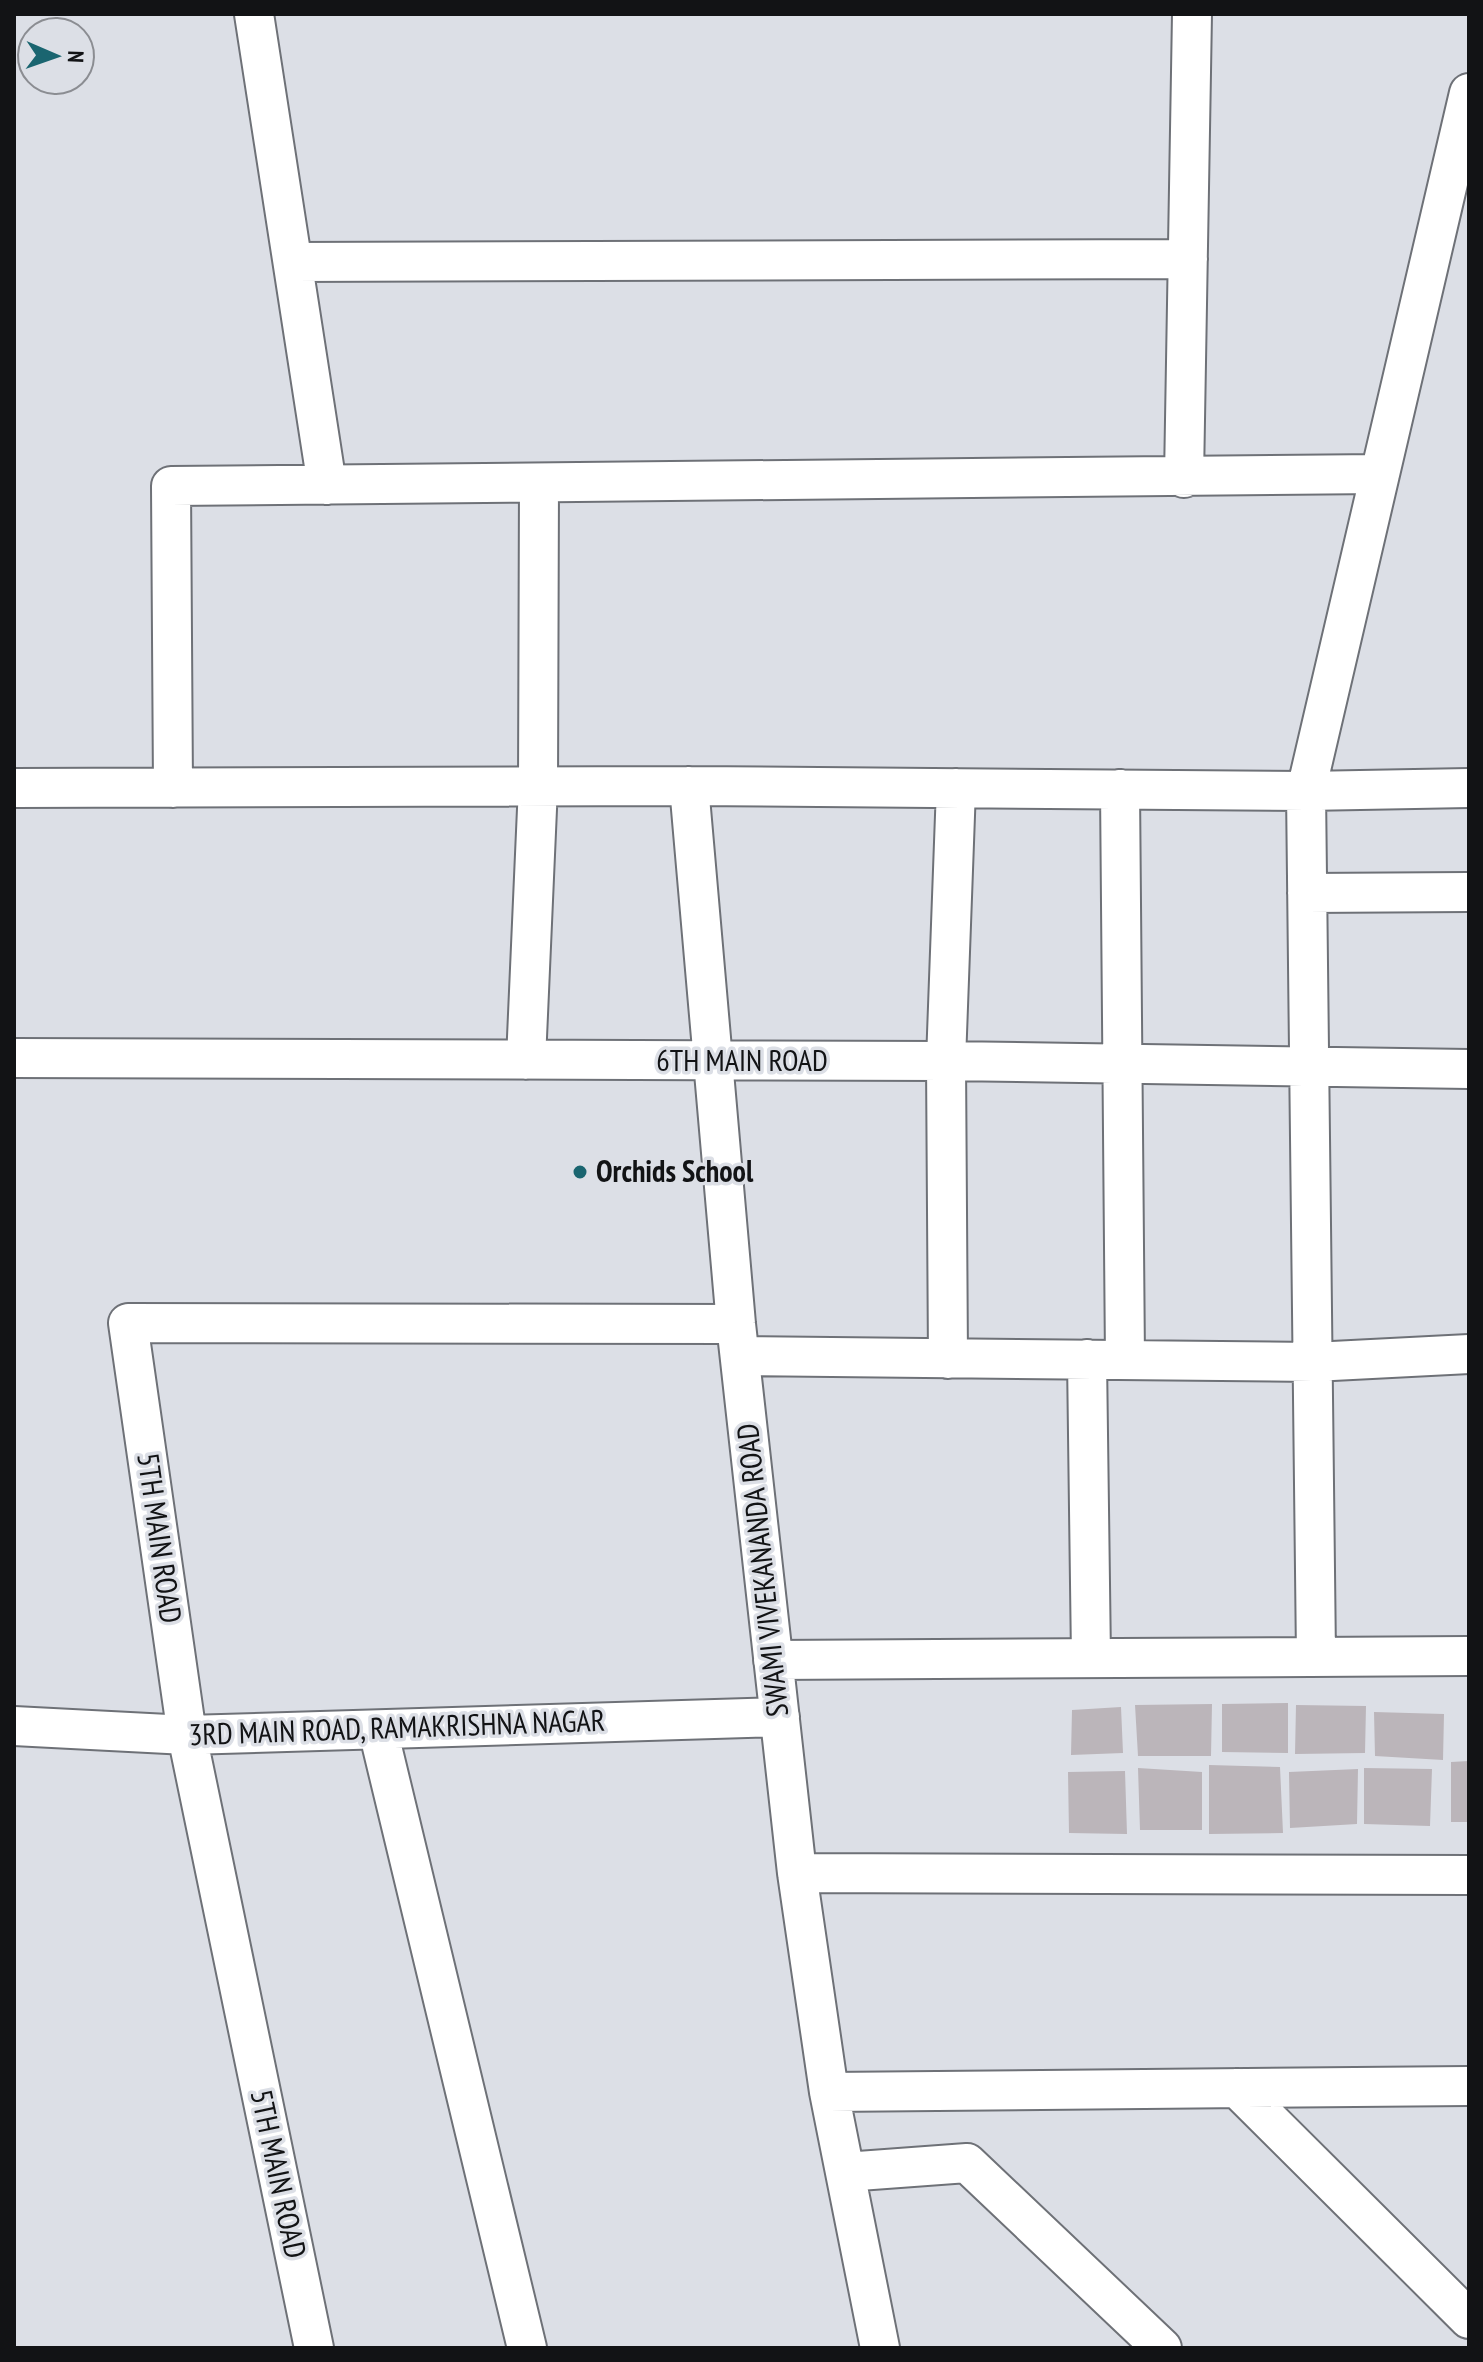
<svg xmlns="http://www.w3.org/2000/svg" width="1483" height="2362" font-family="'PT Sans Narrow',sans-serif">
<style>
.building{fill:#bbb5ba}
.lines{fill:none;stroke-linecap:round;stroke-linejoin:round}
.minor-casing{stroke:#6e7177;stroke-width:42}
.minor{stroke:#fff;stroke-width:38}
.poi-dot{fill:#1a6570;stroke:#dcdfe6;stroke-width:3}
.labels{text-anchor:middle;stroke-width:7;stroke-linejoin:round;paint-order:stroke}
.street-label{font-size:30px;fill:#121315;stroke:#dcdfe6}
.poi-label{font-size:30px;font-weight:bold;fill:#121315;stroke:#dcdfe6;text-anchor:start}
</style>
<rect width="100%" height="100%" fill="#dcdfe6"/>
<path class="building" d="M1288,1703V1753L1222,1752V1704Z
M1212,1704L1211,1756H1138L1135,1705Z
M1296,1705L1366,1706L1365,1753L1295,1754Z
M1121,1707L1123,1753L1071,1755L1072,1710Z
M1374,1712L1444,1714L1443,1760L1375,1756Z
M1469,1761V1822H1451V1762Z
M1209,1765L1280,1767L1283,1833L1209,1834Z
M1138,1768L1202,1772V1830H1140Z
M1364,1768L1432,1769L1430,1826L1364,1824Z
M1358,1769L1357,1824L1290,1828L1289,1772Z
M1125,1771L1127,1834L1069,1833L1068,1772Z"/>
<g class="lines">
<g class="minor-casing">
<path id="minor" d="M254,14L327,485
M293,262L1188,259
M1184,478L1192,14
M689,786L736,1324L797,1873L829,2092L880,2348
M14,788L689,786L1306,791L1469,788
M173,788L171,486L1380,474
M1120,789L1125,1360
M1307,893L1469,892
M14,1058L946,1061L1469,1069
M526,1060L538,786L539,483
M740,1356L1313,1362L1469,1354
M948,1359L946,1061L956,788
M1087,1359L1091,1658
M1316,1657L1306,791L1469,93
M773,1660L1469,1656
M14,1726L187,1735L780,1717
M378,1730L527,2348
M797,1873L1469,1875
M1237,2088L1469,2319
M829,2092L1469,2086
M845,2172L967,2163L1162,2348
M314,2348L187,1735L128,1323L736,1324"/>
</g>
<use href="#minor" class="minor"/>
</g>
<circle class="poi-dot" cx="580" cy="1172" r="8"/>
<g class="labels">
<g class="street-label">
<text x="742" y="1071">6TH MAIN ROAD</text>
<text transform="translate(159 1538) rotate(82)" y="10">5TH MAIN ROAD</text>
<text transform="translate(763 1570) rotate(-96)" y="10">SWAMI VIVEKANANDA ROAD</text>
<text transform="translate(397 1728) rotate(-2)" y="10">3RD MAIN ROAD, RAMAKRISHNA NAGAR</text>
<text transform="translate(278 2174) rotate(78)" y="10">5TH MAIN ROAD</text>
</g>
<g class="poi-label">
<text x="596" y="1182">Orchids School</text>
</g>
</g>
<rect width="1483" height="2362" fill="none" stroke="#121315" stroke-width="32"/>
<g transform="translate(56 56) rotate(92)"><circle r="38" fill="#dcdfe6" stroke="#8b8d92" stroke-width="2"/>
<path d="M0-6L14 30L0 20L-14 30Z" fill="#1a6570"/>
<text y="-12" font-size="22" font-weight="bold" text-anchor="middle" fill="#121315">N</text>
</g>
</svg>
